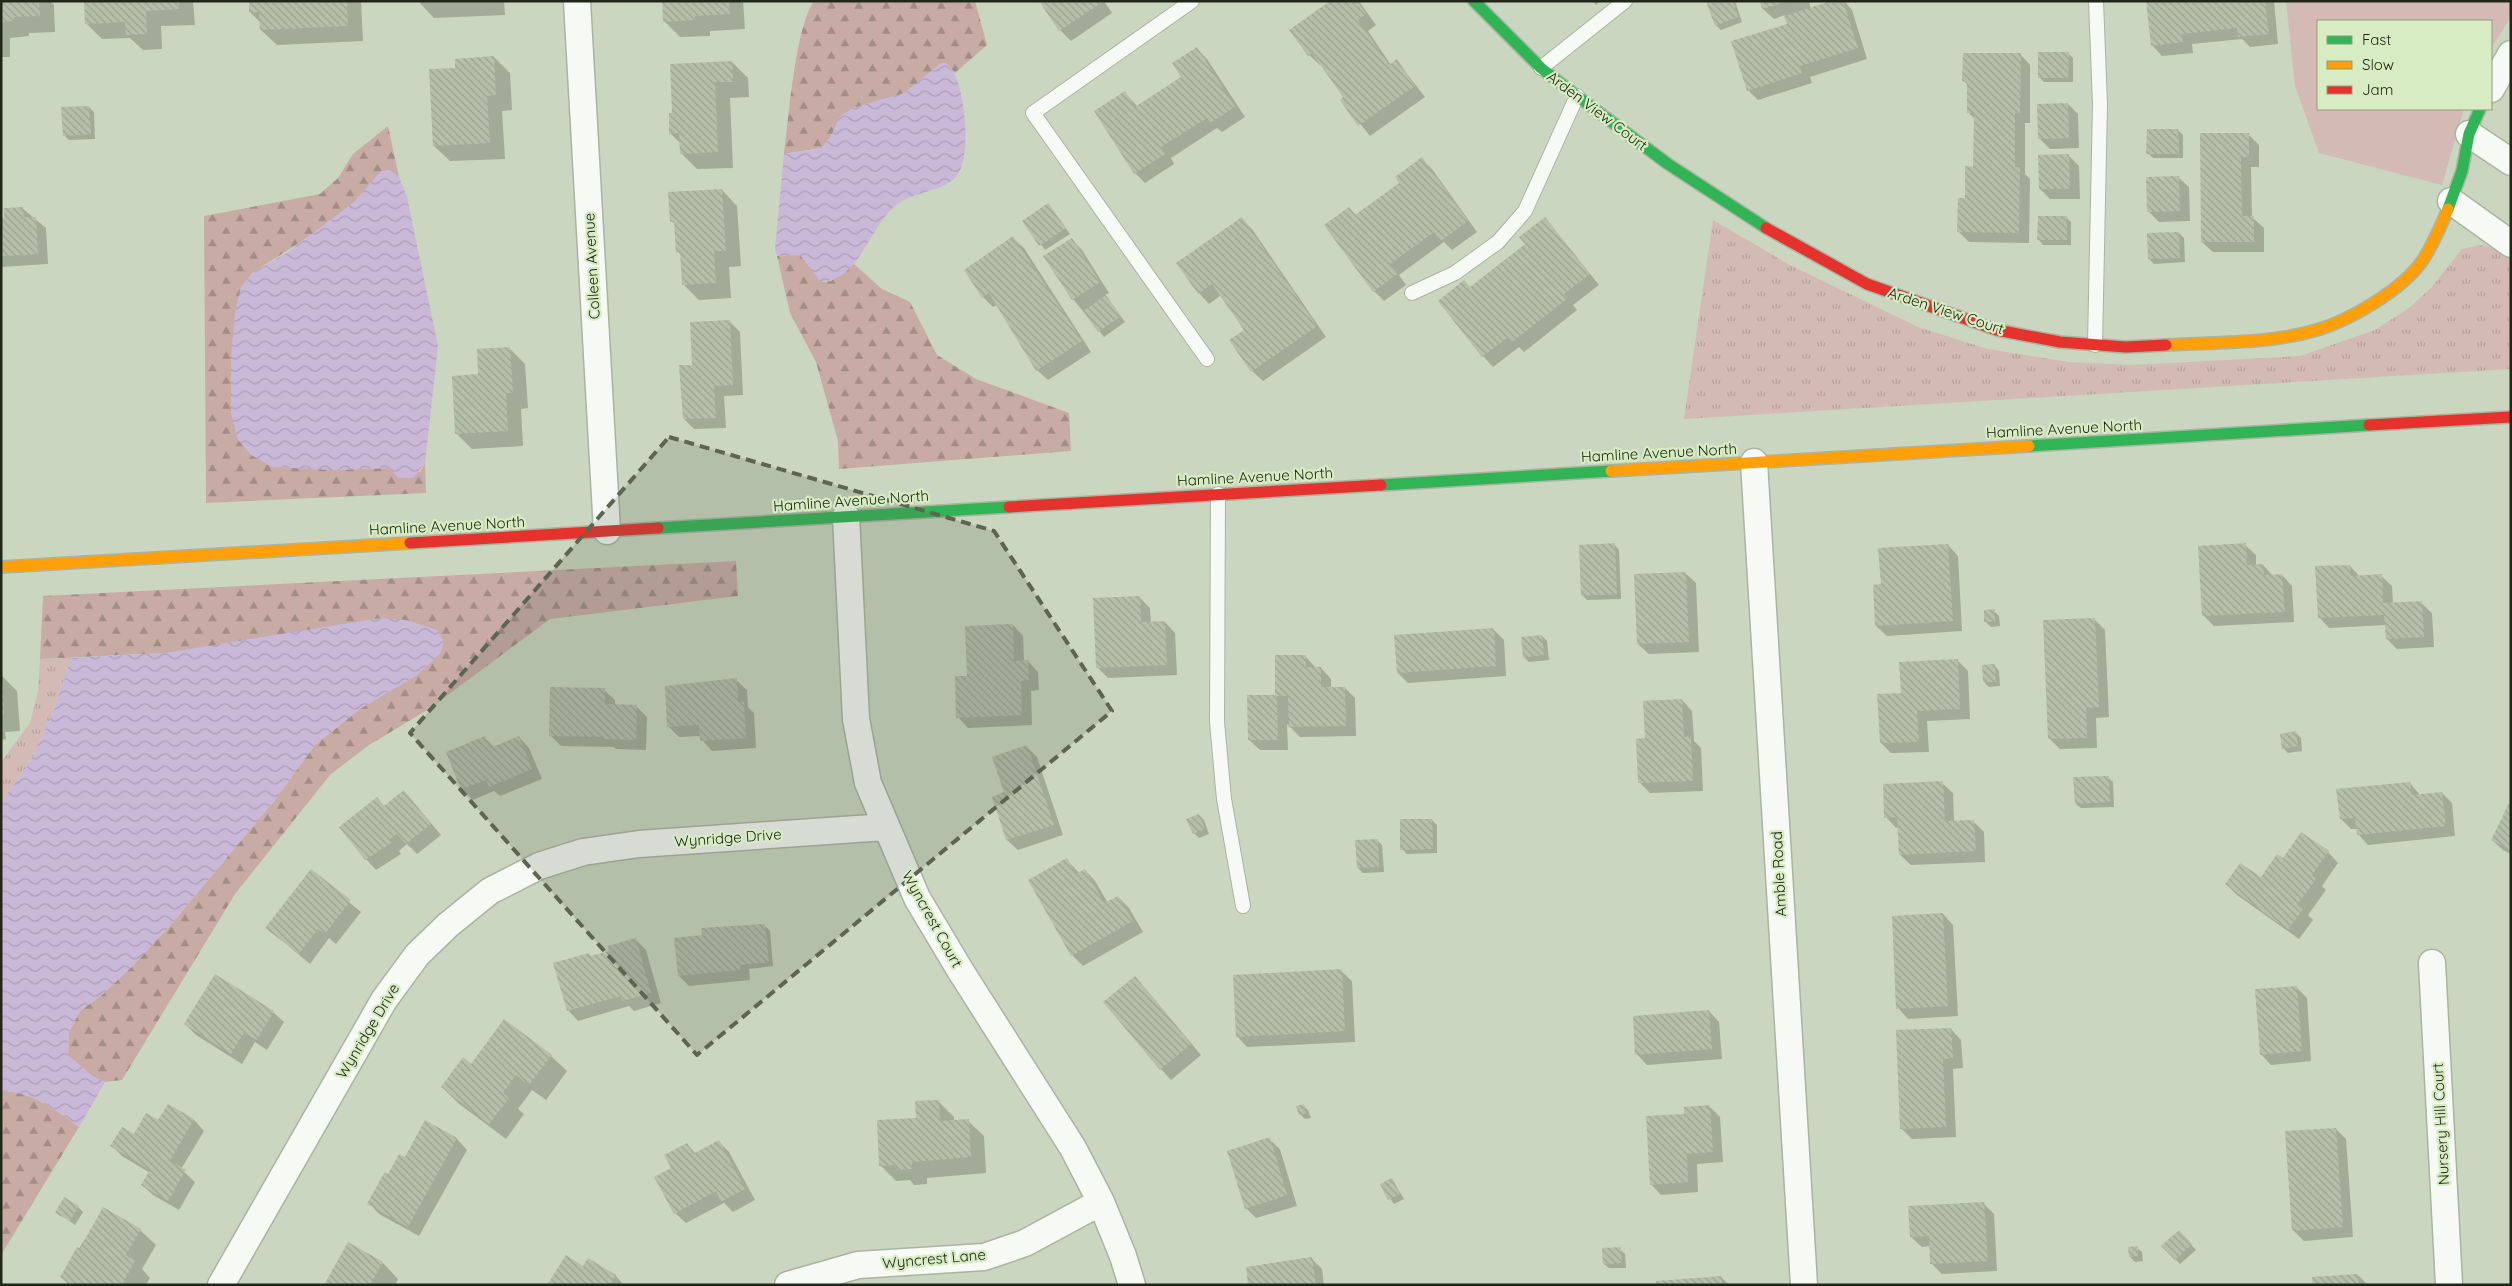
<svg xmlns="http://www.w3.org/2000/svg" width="2512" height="1286" font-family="Quicksand,sans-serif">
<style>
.grass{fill:url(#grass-tufts)}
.forest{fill:url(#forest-firs)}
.green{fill:#d4bab5}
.water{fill:url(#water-waves)}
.shadow{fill:#0003}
.building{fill:url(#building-back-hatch)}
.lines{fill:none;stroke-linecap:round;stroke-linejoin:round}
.lane-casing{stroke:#aab4a2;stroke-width:16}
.street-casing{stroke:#aab4a2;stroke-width:29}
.fast-casing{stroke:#aab4a2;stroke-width:14}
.slow-casing{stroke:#aab4a2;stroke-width:14}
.jam-casing{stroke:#aab4a2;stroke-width:14}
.lane{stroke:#f7f9f5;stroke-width:14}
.street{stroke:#f7f9f5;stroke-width:26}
.fast{stroke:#30b455;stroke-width:11}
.slow{stroke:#ff9f0a;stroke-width:11}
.jam{stroke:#e5322d;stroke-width:11}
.marked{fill:#5c6452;fill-opacity:0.2;stroke:#5c6452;stroke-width:4;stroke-dasharray:10 6;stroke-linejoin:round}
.labels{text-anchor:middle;stroke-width:4.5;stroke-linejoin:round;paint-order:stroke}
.street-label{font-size:15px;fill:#202718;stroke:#d7ecc3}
</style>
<defs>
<pattern id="grass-tufts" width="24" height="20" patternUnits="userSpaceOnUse" patternTransform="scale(1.25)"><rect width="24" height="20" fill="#d4bab5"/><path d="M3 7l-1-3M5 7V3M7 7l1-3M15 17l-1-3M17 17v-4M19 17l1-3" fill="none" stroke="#b6a09b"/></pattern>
<pattern id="forest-firs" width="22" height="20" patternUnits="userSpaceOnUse" patternTransform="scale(1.25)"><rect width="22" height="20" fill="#c9aba6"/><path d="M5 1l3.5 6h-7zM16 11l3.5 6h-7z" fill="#a38b86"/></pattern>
<pattern id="water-waves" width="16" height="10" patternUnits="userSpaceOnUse" patternTransform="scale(1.25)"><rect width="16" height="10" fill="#c9b8d7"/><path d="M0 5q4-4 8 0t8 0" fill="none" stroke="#ac9eb8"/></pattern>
<pattern id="building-back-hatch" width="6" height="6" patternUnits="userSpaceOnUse" patternTransform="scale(1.25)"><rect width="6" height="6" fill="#b5bfaa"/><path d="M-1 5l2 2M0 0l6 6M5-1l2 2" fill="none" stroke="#9ba492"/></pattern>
</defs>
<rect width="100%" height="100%" fill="#cad6bf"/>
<path class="grass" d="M1713,220L1790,265L1918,327L1988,349L2069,362L2132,365L2300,356L2375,330L2409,308L2431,288L2462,249L2481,245L2499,250L2511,258V369L1684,419Z
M71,658L53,712L31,760L1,803V762L30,723L38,691L40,659Z"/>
<path class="forest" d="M814,1H975L987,45L955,73L946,63L940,64L905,93L853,108L840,117L831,136L822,148L784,154C789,118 795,28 814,1Z
M388,126L399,177L389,170C372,179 367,191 353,203C321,230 287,251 252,273L330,470L390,468L420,472L425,463L426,493L206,503L204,216L320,194L338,178L353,154Z
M792,254L801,255L821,282L831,281L854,264L882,289L910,302L937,355L976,379L1069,413L1071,451L839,469L838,441L816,362L790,313L777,256Z
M736,561L738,596L550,619L429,709L369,745L330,775L235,894L122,1080L105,1082L92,1076L68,1055L69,1032L80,1011L103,994L168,928L275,800L315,745L360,709L165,653L40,659L43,596Z
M1,1091C28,1090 59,1111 79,1127L1,1255Z"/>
<path class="green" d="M2286,1H2511V17L2491,48V21H2318V109H2464L2442,185L2319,153L2295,86Z"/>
<path class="water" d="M946,63C949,67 953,71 955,75C965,96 973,162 954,179C936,194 910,191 893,208C868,230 860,279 821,282L800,255L777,256L775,249L784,154L822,148L831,136L840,117L853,108L905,93L940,64Z
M389,170L399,177L407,197L438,346L425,463L413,478H398L390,468L330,470L272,467L251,455L238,440L231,413V356L235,312L241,287L252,273L288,252L354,202L381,171Z
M381,618L406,620L437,630L444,642L440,654L416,676L360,709L315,745L275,800L168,928L135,964L103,994L80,1011L69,1032L68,1055L92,1076L105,1082L79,1127C59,1111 28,1090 1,1091V803L31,760L53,712L71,658L165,653Z"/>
<path class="shadow" d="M1,1H50L54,5L55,32L29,33V36L10,38V57H1Z
M85,1H193L195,25L161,26L162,49L143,50L130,38L102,39L86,23Z
M250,1H361L363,41L277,45L261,30V23L250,12Z
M418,1H504L505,15L434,18Z
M663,1H743L745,29L710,31V36L680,37L664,21Z
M1041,1H1104L1112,13L1071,41L1060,30Z
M1332,1H1359L1376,25L1368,31L1391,65L1397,61L1425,97L1370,136L1341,100L1345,98L1321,64L1320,65L1309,55Z
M1593,1H1600L1596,5Z
M1708,1H1735L1742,22L1721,30L1716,25Z
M1761,1H1809L1811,9L1835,1H1844L1852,10L1867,59L1810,77L1812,83L1758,100L1748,90L1788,24L1785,15L1774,19L1763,9Z
M2147,1H2274L2278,44L2250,47L2242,39L2192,44L2193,53L2162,56L2152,45Z
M1196,48L1207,59L1245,117L1222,132L1217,128L1171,158L1174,164L1145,183L1135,173L1125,93L1138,107L1183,77Z
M2068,53L2073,58V82H2044L2039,77Z
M2020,54L2030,65V123H2025V174L2030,179L2029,243L1969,242L1959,232L1974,168L1975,119L1968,112V85L1964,81Z
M494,57L510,73L512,110L502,111L505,159L450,161L434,146L457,69Z
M732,62L748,78L749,97L730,98L733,168L697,169L681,153L680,143L670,133L673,114Z
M2068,104L2078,114L2079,148L2050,149L2039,138Z
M89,107L94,112L95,139L69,140L64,135Z
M2178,130L2183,135V158H2153L2148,153Z
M2248,134L2259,145V167H2251L2252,217L2264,228V252H2213L2202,242Z
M2069,156L2079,166L2080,199H2050L2040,189Z
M1422,159L1432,169L1477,232L1452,250L1444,242L1399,275L1406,285L1384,301L1374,291L1349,208L1356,215L1401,183Z
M2178,177L2189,187L2190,221L2159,222L2148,211Z
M722,190L737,206L741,266L729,267L731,298L699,300L683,284L682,256L678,252L676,225L671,221Z
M1048,204L1070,234L1045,250L1024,221Z
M22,208L46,228L48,264L1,267V220L6,219Z
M2066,217L2071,222V245H2043L2039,240Z
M1545,218L1599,285L1573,305L1577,310L1524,352L1519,347L1493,367L1483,356L1471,288L1527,245Z
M1242,219L1252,229L1326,337L1263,381L1252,371L1245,331L1221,295L1209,304L1199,293Z
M2179,233L2184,238L2185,262L2154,264L2149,259Z
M1013,238L1024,248L1091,352L1048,380L1037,370L997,305L993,307L983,297Z
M1071,239L1082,250L1109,293L1105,295L1125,322L1104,337L1073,299Z
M729,321L740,332L743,395L724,396L726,428L694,429L684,419L693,366Z
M509,348L525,364L528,408L521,409L523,446L472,449L456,433L479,375Z
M1615,545L1619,550L1621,599L1587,600L1582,595Z
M1948,545L1958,556L1962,631L1887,636L1876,626L1882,585Z
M2245,545L2256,555V565H2263L2273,576L2282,575L2292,586L2294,622L2214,626L2203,615Z
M2350,566L2360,577L2381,576L2392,586L2393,604L2421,603L2432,613L2434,647L2397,649L2387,639L2386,625L2329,628L2319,617Z
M1685,573L1696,583L1699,652L1649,654L1638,644Z
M1139,597L1150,608L1151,623L1165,622L1175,633L1177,675L1108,678L1097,667Z
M1994,611L1999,616L2000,626L1991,627L1986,622Z
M2095,620L2105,630L2109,717L2096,718L2097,748L2060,749L2049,738Z
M1013,625L1023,636L1024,661H1028L1038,672L1039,690L1031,691L1032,725L968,728L958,717L968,677Z
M1493,629L1504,640L1506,676L1408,683L1398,673Z
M1542,636L1547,641L1549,660L1529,662L1524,657Z
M1305,656L1316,668H1321L1331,679V688H1345L1355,698L1356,736L1300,737L1287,724L1288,750H1260L1249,740L1276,696Z
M1958,661L1968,671L1970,719L1927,721L1929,752L1891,753L1881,743L1902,694Z
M1995,666L1999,671L2000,686L1989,687L1984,682Z
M1,675L17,691L20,731L5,732L6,739L1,740Z
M736,680L747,690L748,707L754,713L756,748L712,751L702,740L701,736L679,737L668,726Z
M604,690L615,700V706H636L647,717L646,750L616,749L613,747L561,746L551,736Z
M1682,700L1692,711L1694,741L1701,748L1703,791L1650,793L1639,782L1646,740Z
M2296,733L2301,738L2302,751L2288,753L2283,748Z
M519,737L529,748L542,779L500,796L494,791L473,800L462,789L485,738L494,747Z
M1027,747L1037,757L1063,835L1018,850L1007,840L993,797L1005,793Z
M2108,777L2113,782L2114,807L2081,808L2076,804Z
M1942,783L1953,793L1954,822L1973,821L1984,832L1985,862L1911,865L1900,855L1899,827L1896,828L1886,817Z
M2410,783L2420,795L2442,793L2452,803L2455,836L2368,845L2358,834L2357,829H2351L2341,819Z
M404,791L441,835L417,854L407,844L399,851L401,854L376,870L366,859L377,799L385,807Z
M2511,805V854L2503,850L2492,840Z
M1199,815L1204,820L1209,834L1199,838L1194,833Z
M1432,820L1437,825V853L1407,854L1402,849Z
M1377,840L1382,845L1384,872L1363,873L1358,868Z
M2328,852L2338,863L2322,886L2326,890L2308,915L2313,920L2299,939L2237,895L2226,884L2261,879L2283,859Z
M1067,860L1079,873L1085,870L1095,881L1108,903L1118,897L1129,908L1143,932L1083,966L1072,955L1030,881Z
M311,871L361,912L336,944L329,938L310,964L267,928Z
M1943,914L1953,925L1958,1016L1908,1019L1898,1008Z
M765,926L770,931L773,966L749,969L750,980L689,986L679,976L703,936Z
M636,940L646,950L661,1003L634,1011L629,1006L578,1021L568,1010L589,954L592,957L610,952Z
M1341,971L1352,981L1355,1042L1247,1047L1237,1036Z
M2296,987L2307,998L2311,1061L2271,1065L2261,1054Z
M1145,988L1201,1055L1171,1080L1161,1069Z
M1709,1011L1719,1022L1722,1059L1647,1065L1637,1054Z
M273,1012L284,1022L267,1050L255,1042L242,1064L196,1035L185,1024Z
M1951,1029L1961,1040L1963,1068L1953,1069L1956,1137L1912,1139L1901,1128Z
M551,1056L567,1071L546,1100L532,1090L518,1109L524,1114L506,1139L458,1103L442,1087L471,1065Z
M938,1101L954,1117V1121H968L984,1136L986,1173L927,1178V1184L914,1185L910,1180L896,1181L880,1165L918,1119Z
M169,1105L194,1120L204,1131L181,1169L195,1182L179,1210L153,1195L142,1185L150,1173L122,1156L112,1146L159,1122Z
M1303,1105L1308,1110L1311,1118L1305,1119L1300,1114Z
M1709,1106L1720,1117L1723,1162L1697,1164L1698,1192L1661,1195L1651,1184L1685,1115Z
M426,1122L457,1139L467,1150L419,1236L379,1214L369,1203L388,1176L405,1159Z
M2336,1129L2346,1139L2353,1237L2304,1241L2293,1230Z
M1269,1139L1280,1149L1297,1206L1256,1218L1246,1208Z
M719,1142L729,1152L755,1200L733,1212L724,1203L686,1223L675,1213L672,1168L687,1144L696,1154Z
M1392,1179L1404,1199L1394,1204L1381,1185Z
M1983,1203L1994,1214L1997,1271L1942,1274L1931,1263L1930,1246L1922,1247L1911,1237Z
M78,1207L83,1212L75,1225L57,1212Z
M104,1209L140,1230L156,1245L142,1269L150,1278L146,1285H69L61,1277Z
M2184,1237L2196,1250L2180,1264L2163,1246Z
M349,1244L383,1263L398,1279L395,1285H326Z
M2137,1248L2142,1252L2143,1261L2135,1262L2130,1257Z
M1620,1249L1625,1254L1626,1268H1609L1604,1264Z
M588,1259L616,1276L624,1285H549L583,1268Z
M1312,1259L1322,1269L1324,1285H1250Z
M2358,1275L2368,1285H2314Z
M1721,1277L1729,1285H1657Z"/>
<path class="building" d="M1,1H39L40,16L14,17V21L1,22Z
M84,1H179V9L146,11L147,34L126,35L125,22L85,24Z
M249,1H347L348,26L260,30L259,12L249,13Z
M662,1H729L730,14L695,16V20L663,22Z
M1039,1H1102L1103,2L1059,31Z
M1330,1H1357L1366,14L1358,20L1389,65L1397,59L1415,86L1358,126L1340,100L1343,97L1312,53L1308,56L1289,30Z
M1706,1H1733L1738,17L1715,26Z
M1760,1H1785L1786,2L1762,9Z
M1831,1H1843L1858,48L1800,66L1802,73L1747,91L1731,41L1787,24L1784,16Z
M2146,1H2265L2269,34L2238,37L2237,28L2182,34L2183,42L2151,46Z
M1197,47L1235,107L1210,123L1207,118L1161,147L1165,154L1134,174L1094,111L1125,91L1135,107L1181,77L1172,63Z
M2038,52H2069L2068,78H2038Z
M1963,53H2021L2020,113H2015V167H2020L2019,233L1957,232L1958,198H1965V166L1973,167L1974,113H1967V82L1962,81Z
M494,56L496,95L487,96L490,143L433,146L429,69L455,68V59Z
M732,61L733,82H715L718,152L680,154L679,133L669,134V113H672L670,64Z
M2068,103L2069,138L2038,139L2037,104Z
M89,106L91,134L63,136L61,107Z
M2147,129H2178L2179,154H2146Z
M2200,133H2249V157H2241L2242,216H2254V242H2201Z
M2069,154L2070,189H2039L2038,155Z
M1422,157L1468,221L1441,241L1434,232L1390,264L1397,274L1373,292L1324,225L1349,207L1355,215L1399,183L1395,177Z
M2179,176L2180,211L2147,212L2146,177Z
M722,189L726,251H714L716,283L682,285L680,252L676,253L674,221L670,222L668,192Z
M1048,203L1066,228L1039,246L1022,221Z
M23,207L24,217H36L38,254L1,256V218H4V208Z
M2038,216H2067V240H2037Z
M1242,217L1317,326L1251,372L1229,340L1244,330L1212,284L1198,294L1176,263Z
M1545,217L1590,274L1564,294L1567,299L1512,342L1508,337L1482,357L1438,301L1464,280L1470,287L1525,244L1519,237Z
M2179,232L2180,258L2148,259L2147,233Z
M1013,236L1082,341L1036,371L989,293L982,298L964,270Z
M1072,238L1100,282L1072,300L1043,256Z
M1106,295L1121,316L1098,332L1083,311Z
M730,320L733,385L714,386L716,418L683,419L679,365H692L690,322Z
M510,347L513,393H506L508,431L455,434L452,376L478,374L477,349Z
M1615,543L1617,594L1581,596L1579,545Z
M2246,543L2247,565L2263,564L2264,575L2282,574L2285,612L2202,616L2198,546Z
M1948,544L1953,621L1875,626L1873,585L1881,584L1878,548Z
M2350,565L2351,576L2382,574L2383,603L2422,601L2424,637L2386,639L2384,615L2318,618L2315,566Z
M1686,572L1689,642L1637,644L1634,574Z
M1140,596L1141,622L1165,621L1167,665L1096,668L1093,598Z
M1995,609V622H1984V610Z
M2095,618L2099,707L2086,708L2087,738L2048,739L2043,620Z
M1013,624L1014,661L1028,660L1029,680L1021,681L1022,715L956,718L955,676H967L965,626Z
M1494,628L1496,666L1397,673L1394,635Z
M1542,635L1544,655L1523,658L1521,637Z
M1275,655H1306V667H1321V687H1345L1346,726L1289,727L1288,696H1277L1278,740H1248L1247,695H1275Z
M1958,659L1960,709L1917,711L1919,742L1880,743L1877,694L1901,693L1899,662Z
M1995,664L1996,682H1983L1982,665Z
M737,678L738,702H744L746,738L700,741L699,725L667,727L665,686Z
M550,687L605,688V704L637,705L636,740L604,739V737L549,736Z
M1,688H3L4,716H1Z
M1682,699L1684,737L1691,736L1693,781L1638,783L1636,739L1645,738L1643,701Z
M2296,731L2298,746L2282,749L2280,734Z
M485,736L490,748L519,736L532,769L489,787L486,780L461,790L446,752Z
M1027,745L1054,825L1006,840L992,797L1004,792L992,757Z
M2109,776L2110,802L2075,804L2073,777Z
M1943,781L1945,821L1974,820L1976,851L1899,855L1897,817L1884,818L1883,784Z
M2410,782L2412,795L2442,792L2446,826L2357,835L2355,818L2340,819L2336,789Z
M404,790L431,824L406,844L397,834L389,840L391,843L365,860L339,827L377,797L384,806Z
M2509,803L2511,804V850L2491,840Z
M1199,814L1205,829L1193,834L1186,819Z
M1400,819H1432L1433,849L1400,850Z
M2301,832L2329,851L2312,875L2316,879L2297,905L2303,909L2288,930L2225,884L2240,863L2261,877L2277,854L2283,858Z
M1378,839L1379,867L1357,868L1355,840Z
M1067,858L1076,874L1085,869L1104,903L1118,896L1133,921L1071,956L1028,880Z
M311,869L351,900L325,934L318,929L299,954L265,928Z
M1943,913L1948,1006L1896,1009L1892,916Z
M765,924L769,962L740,965V970L678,976L674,938L702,935L701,928Z
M636,938L651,993L622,1001L621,996L567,1011L553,963L589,953L590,956L609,951L608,946Z
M1342,969L1345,1031L1236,1037L1233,975Z
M215,974L274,1011L257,1040L244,1033L231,1054L184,1024Z
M1135,976L1191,1044L1160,1070L1103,1002Z
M2297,986L2302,1051L2260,1055L2255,989Z
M1709,1010L1712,1049L1635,1055L1633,1016Z
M504,1019L552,1055L529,1085L516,1075L503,1093L509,1098L489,1124L441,1087L463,1057L471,1064Z
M1951,1028L1953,1058L1943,1059L1946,1127L1900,1129L1896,1030Z
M939,1100L940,1121L969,1119L971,1157L912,1162V1169L897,1170V1165L879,1166L877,1120L916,1118L915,1101Z
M168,1104L194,1119L170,1161L186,1170L168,1201L141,1185L150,1170L110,1146L122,1127L134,1134L146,1113L158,1120Z
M1304,1104L1306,1113L1299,1115L1296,1106Z
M1710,1105L1713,1152L1687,1154L1688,1182L1650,1185L1646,1116L1684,1114V1107Z
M425,1120L457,1138L408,1227L367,1204L384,1173L388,1174L399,1154L405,1157Z
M2336,1128L2343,1227L2292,1231L2285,1131Z
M1270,1137L1287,1195L1245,1209L1227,1151Z
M719,1140L745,1189L721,1202L716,1191L674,1214L654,1177L671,1168L664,1155L687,1143L693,1154Z
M1392,1178L1400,1194L1388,1200L1380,1184Z
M64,1197L79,1206L70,1221L55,1213Z
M1984,1202L1988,1261L1930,1264L1929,1236L1910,1237L1908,1206Z
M103,1207L141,1229L126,1255L135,1261L122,1285H73L60,1277L77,1247L80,1249Z
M2179,1230L2192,1244L2175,1260L2161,1246Z
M348,1242L383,1262L370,1285H324Z
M2138,1246V1256L2129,1257L2128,1247Z
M1621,1247L1622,1263L1603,1264L1602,1248Z
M566,1255L583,1266L588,1258L616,1275L610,1285H547Z
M1312,1257L1316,1285H1248L1246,1267Z
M2358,1274L2359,1285H2313L2312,1277Z
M1722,1276V1285H1656V1281Z"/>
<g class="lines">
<g class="lane-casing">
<path id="lane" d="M1192,1L1033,113L1207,359
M1541,68L1625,1
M1412,293L1455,273L1498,242L1525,211L1577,96
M2095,345L2100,104L2096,1
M1218,494L1217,722L1224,799L1243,906"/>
</g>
<g class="street-casing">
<path id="street" d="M577,1L607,531
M2491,89L2511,54
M2469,134L2511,162
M2451,201L2511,244
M1754,462L1804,1285
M846,516L856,719L868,783L917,898L960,970L1073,1148L1101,1202L1123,1256L1132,1285
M2432,963L2449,1285
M221,1285L384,1000L417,955L448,925L490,891L539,866L583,852L639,844L886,827
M788,1285L858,1265L984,1257L1025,1243L1101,1202"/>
</g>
<g class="fast-casing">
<path id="fast" d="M1474,1L1541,68L1577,96L1668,164L1766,228
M2448,209L2462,171L2469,134L2480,109
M2029,446L2369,425
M1381,485L1611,471
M658,528L1009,507"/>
</g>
<g class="slow-casing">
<path id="slow" d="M2166,345C2215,342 2269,344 2317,330C2351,320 2403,289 2423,260C2433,244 2441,226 2448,209
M1611,471L2029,446
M1,567L410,543"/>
</g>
<g class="jam-casing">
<path id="jam" d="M1766,228L1867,284L1997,330L2060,342L2126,347L2166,345
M2369,425L2511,417
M1009,507L1381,485
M410,543L658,528"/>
</g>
<use href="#lane" class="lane"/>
<use href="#street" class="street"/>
<use href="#fast" class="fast"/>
<use href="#slow" class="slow"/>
<use href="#jam" class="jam"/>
</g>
<path class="marked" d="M669,437L994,531L1112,711L697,1055L410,733Z"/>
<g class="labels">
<g class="street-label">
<text transform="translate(1597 111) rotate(37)" y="5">Arden View Court</text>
<text transform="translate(592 266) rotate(-93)" y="5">Colleen Avenue</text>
<text transform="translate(1946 311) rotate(18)" y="5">Arden View Court</text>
<text transform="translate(2064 429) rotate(-3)" y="5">Hamline Avenue North</text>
<text transform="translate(1659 453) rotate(-3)" y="5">Hamline Avenue North</text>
<text transform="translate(1255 477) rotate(-3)" y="5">Hamline Avenue North</text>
<text transform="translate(851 501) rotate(-4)" y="5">Hamline Avenue North</text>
<text transform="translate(447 526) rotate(-3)" y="5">Hamline Avenue North</text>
<text transform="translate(728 838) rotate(-4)" y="5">Wynridge Drive</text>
<text transform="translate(1779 874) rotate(-93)" y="5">Amble Road</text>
<text transform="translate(932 919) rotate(61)" y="5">Wyncrest Court</text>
<text transform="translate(368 1031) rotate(-59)" y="5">Wynridge Drive</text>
<text transform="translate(2441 1124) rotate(-93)" y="5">Nursery Hill Court</text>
<text transform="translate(934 1259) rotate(-5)" y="5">Wyncrest Lane</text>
</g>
</g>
<rect width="2512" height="1286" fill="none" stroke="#202718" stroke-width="5"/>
<rect x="2317" y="20" width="175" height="90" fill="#d7ecc3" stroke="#8e9d7f"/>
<rect x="2327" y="36" width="25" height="8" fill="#30b455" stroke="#8e9d7f"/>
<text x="2362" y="45" font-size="15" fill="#202718">Fast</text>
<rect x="2327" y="61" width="25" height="8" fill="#ff9f0a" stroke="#8e9d7f"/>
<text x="2362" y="70" font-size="15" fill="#202718">Slow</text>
<rect x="2327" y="86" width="25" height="8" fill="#e5322d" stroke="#8e9d7f"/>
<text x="2362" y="95" font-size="15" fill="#202718">Jam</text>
</svg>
